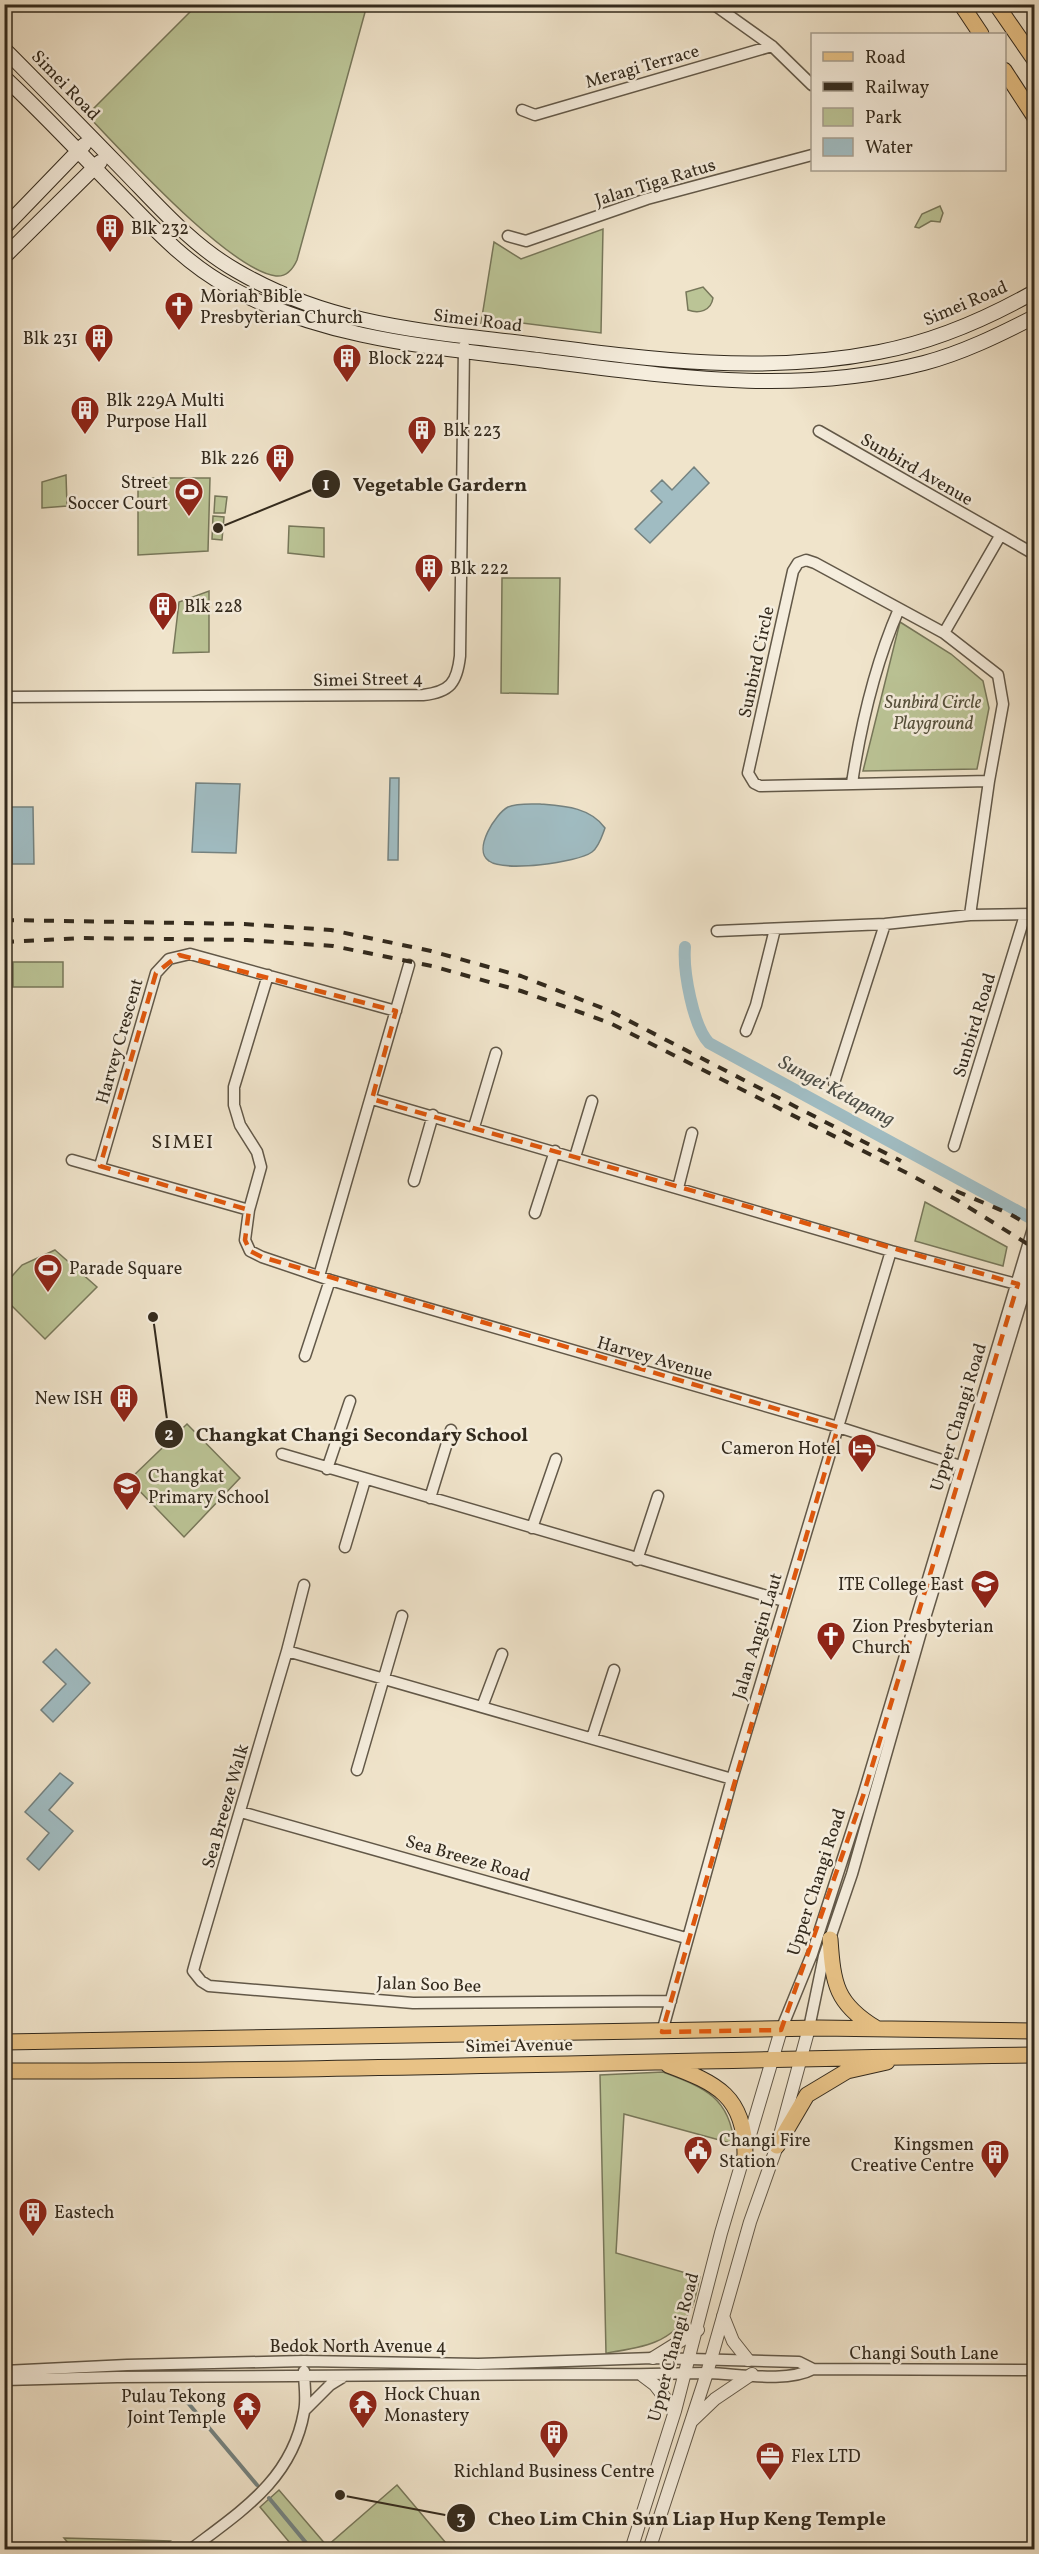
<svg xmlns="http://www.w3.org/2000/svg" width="1039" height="2554" font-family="Vollkorn,serif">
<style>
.green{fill:#bbc496;stroke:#77775a;stroke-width:1.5}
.water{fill:#a0bcc2;stroke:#748280;stroke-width:1.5}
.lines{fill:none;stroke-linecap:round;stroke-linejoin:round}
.stream{stroke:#748280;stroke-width:4}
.canal{stroke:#a0bcc2;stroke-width:12}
.minor-casing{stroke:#625848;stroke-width:13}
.tertiary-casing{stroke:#625848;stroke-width:14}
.secondary-casing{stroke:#332a1d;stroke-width:16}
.primary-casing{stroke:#332a1d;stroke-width:17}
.minor{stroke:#f5eddd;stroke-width:10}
.tertiary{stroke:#f5eddd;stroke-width:12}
.secondary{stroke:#f5eddd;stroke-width:14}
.primary{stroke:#e8c286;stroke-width:15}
.rail{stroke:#332a1d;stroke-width:4;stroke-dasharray:10 10;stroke-linecap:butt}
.marked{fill:none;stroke:#df570d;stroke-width:4.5;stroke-dasharray:12 8;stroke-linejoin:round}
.labels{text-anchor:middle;stroke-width:5;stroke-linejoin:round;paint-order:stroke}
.street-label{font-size:18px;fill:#332a1d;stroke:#f5eddd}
.poi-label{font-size:18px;fill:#332a1d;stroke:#f5eddd;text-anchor:start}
.park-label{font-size:18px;font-style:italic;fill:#55503b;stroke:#f5eddd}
.water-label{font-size:20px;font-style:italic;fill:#4e4e46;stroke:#f5eddd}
.neighbourhood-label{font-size:20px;letter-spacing:1.5px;fill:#332a1d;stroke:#f5eddd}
.leader{fill:none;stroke:#332a1d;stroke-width:2}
.callout-dot{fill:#332a1d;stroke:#f5eddd;stroke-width:2}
.mark-label{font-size:18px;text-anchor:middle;font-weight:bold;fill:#fff}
.callout-label{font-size:20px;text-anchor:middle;font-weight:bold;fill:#332a1d;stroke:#f5eddd;stroke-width:5;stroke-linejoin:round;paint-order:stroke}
</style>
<rect width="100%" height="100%" fill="#f0e4cb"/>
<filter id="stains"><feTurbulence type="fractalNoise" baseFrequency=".00333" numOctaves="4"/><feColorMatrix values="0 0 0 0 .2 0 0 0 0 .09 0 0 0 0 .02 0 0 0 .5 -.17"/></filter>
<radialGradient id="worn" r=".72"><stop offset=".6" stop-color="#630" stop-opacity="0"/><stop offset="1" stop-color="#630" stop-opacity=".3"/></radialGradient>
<path class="green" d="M198,4L367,5L297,260C293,269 287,277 276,276C229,270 123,152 87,115Z
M940,206L943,213L940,222L931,221L919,228L915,227L922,214Z
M603,229L601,333L499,320L481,323L494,242L521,259Z
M703,287L713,298C711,311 699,314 688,310L686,292Z
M66,475L67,506L42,508V482Z
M138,478H210L208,551L138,555Z
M215,496L227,497L225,513H214Z
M213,516L224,517L222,540L212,539Z
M289,526L324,528V557L288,553Z
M502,578H560L558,694L501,693Z
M209,591V652L173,653L179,602Z
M900,622L951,654L983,681L989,708L977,769L863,771Z
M13,962H63V987H13Z
M925,1202L1007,1247L1003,1266L915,1241Z
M55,1250L97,1287L45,1339L5,1299V1284L22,1265Z
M187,1424L240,1478L184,1537L129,1480Z
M663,2072C702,2087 730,2096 734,2144L624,2114L616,2253L700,2277C697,2287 696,2300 691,2309C673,2344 640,2348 606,2353L600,2075Z
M397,2485L451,2549H295L260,2507L279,2490L327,2546Z
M64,2538L170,2541L160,2549L74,2550Z"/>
<path class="water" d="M694,467L709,483L650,543L635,529L662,502L651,491L662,480L672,490Z
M390,778H399L398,860H388Z
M196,783L240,784L236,853L192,852Z
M540,804C564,806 590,807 605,828C602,836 599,847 592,852C577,863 504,872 489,861C472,850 496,813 508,807C516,803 531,804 540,804Z
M11,807H33L34,864H12Z
M56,1649L90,1683L53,1722L41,1710L66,1684L43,1662Z
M60,1773L73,1783L49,1810L73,1831L39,1870L27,1859L49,1833L25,1812Z"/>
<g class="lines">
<path class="stream" d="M178,2391L257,2485
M269,2498L312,2550"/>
<path class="canal" d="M685,947C683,971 693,1026 709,1043L1034,1220"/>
<g class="minor-casing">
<path id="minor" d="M713,4L772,46L812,85
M522,110L535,115L772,46
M508,236L526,241L647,199L812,155
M819,431L1034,554
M944,633L1000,536
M4,697L423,695C450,692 457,683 460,656L464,346
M852,783C861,724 875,664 899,609
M970,915L989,781L1003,704L998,675L944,633L815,563L806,560L798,563L793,571L748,773L754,783L760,786L989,781
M717,931L885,924L970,915L1034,914
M268,975L234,1087V1105L240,1125L257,1152L261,1167L249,1210L245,1240L250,1251L262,1257L330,1280L838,1427L970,1469
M746,1031L756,1005L775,929
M834,1083L885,924
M372,1099L891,1251L1024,1286
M474,1127L496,1053
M954,1146L1025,915
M575,1157L592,1101
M72,1160L249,1210
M100,1166L156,973L169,959L190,954L396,1011
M414,1181L433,1115
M678,1188L692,1133
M535,1213L555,1151
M319,1276L409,965
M305,1356L330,1280
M282,1454L784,1601
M327,1469L350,1401
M430,1498L451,1430
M532,1528L556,1459
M345,1547L365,1480
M637,1560L658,1496
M304,1585L287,1651L196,1960L193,1971L201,1981L209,1986L413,2003L671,2001
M287,1651L732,1779
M482,1707L502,1654
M592,1738L614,1670
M357,1770L402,1616
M241,1812L686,1938
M809,2028L824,1956L852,1874L925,1618L1034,1260
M781,2030L812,1954L863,1796L1034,1225
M662,2032L732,1779L891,1251
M4,2371L127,2365L304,2361L478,2364L653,2358L799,2362L813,2369
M4,2380L117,2377L598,2374C635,2375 672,2373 709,2373C739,2374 787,2383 813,2369L1034,2370
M305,2410L330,2385L343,2377
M190,2550C241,2511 292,2480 304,2412C307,2399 304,2384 304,2371"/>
</g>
<g class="tertiary-casing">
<path id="tertiary" d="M723,2316L733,2341L748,2360
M653,2358L698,2330
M643,2376L655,2385L675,2411
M692,2421L715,2399L752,2374
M631,2550L675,2411L721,2233L781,2030
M649,2550L707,2373L750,2222L777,2146L809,2028"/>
</g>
<g class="secondary-casing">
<path id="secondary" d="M4,49C45,90 85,131 125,172C160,208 193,246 237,271C331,326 424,331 530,344C647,359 762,375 879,352C932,342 988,318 1034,292
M4,77C48,118 87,161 129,203C160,235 190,266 229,287C320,337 420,346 521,358C657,374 788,398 924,363C962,353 999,335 1034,317
M4,228L84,145
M4,257L100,162"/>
</g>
<g class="primary-casing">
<path id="primary" d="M961,4L981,34
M996,4L1034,59
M1004,70L1034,116
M830,1939C833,1984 836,2004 876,2028
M4,2042L819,2028L1034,2031
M668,2065C716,2083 746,2096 745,2156
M4,2071C348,2072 691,2059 1034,2055
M777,2146L807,2095L847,2071L887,2062"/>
</g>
<use href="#minor" class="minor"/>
<use href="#tertiary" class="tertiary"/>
<use href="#secondary" class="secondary"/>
<use href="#primary" class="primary"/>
<path class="rail" d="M4,920L244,924L331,930L431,951L521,976L610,1011L901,1161
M4,942L83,938L247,940L333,946L432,966L521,991L610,1023L909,1174L957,1200L1034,1248
M956,1191L1010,1214L1034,1228"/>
</g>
<path class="marked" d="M179,955L396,1011L372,1099L1018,1284L863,1796L781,2030L662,2032L838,1427L262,1257L250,1251L245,1240L249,1210L100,1166L156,973Z"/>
<defs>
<g id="building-pin" transform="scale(1.5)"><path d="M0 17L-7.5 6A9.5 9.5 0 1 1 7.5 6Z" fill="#8f2418" stroke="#f5eddd"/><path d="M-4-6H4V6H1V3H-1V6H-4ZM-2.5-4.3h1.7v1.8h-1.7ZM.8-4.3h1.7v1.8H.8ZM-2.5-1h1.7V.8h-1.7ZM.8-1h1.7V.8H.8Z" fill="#fff"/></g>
<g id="church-pin" transform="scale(1.5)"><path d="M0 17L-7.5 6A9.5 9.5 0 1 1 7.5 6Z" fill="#8f2418" stroke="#f5eddd"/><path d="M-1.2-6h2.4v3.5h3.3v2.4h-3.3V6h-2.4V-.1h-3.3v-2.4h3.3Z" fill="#fff"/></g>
<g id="stadium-pin" transform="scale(1.5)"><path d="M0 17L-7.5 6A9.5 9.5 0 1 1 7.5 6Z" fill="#8f2418" stroke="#f5eddd"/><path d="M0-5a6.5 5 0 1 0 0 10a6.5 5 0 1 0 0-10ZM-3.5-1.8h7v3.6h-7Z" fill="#fff"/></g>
<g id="hotel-pin" transform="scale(1.5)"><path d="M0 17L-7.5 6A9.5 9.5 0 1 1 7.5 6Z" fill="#8f2418" stroke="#f5eddd"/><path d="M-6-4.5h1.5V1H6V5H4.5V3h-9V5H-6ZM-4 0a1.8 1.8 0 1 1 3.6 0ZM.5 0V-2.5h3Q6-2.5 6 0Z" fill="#fff"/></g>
<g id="school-pin" transform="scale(1.5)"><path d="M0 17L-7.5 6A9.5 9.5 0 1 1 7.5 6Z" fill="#8f2418" stroke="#f5eddd"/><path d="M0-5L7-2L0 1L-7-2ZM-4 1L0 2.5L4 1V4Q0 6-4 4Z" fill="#fff"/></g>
<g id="university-pin" transform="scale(1.5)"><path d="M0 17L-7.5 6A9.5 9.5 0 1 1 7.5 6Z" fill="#8f2418" stroke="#f5eddd"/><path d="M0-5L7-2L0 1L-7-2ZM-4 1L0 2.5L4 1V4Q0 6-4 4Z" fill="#fff"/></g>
<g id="civic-pin" transform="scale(1.5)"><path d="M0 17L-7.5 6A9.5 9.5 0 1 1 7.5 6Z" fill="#8f2418" stroke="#f5eddd"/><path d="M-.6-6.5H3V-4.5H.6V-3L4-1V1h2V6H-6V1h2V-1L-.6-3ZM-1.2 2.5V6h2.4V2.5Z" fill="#fff"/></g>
<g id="temple-pin" transform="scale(1.5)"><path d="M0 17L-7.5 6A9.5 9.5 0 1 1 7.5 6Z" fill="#8f2418" stroke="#f5eddd"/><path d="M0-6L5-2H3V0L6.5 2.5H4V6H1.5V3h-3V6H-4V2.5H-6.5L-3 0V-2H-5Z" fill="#fff"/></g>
<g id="office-pin" transform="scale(1.5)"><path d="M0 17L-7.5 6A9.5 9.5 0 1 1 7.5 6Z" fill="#8f2418" stroke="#f5eddd"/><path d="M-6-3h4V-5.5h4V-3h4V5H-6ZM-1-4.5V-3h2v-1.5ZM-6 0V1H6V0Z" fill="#fff"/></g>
</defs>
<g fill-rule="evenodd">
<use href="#building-pin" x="110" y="228"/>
<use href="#church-pin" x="179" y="306"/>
<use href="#building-pin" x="99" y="338"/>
<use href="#building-pin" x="347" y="358"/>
<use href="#building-pin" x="85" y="410"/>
<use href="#building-pin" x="422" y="430"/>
<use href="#building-pin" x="280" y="458"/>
<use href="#stadium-pin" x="189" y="492"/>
<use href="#building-pin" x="429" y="568"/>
<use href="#building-pin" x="163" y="606"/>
<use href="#stadium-pin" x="48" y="1268"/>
<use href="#building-pin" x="124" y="1398"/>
<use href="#hotel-pin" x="862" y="1448"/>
<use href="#school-pin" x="127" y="1486"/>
<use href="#university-pin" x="985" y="1584"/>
<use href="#church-pin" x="831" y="1636"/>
<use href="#civic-pin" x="698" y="2150"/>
<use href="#building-pin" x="995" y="2154"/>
<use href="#building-pin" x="33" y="2212"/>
<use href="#temple-pin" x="363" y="2404"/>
<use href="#temple-pin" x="247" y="2406"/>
<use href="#building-pin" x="554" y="2434"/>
<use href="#office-pin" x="770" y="2456"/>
</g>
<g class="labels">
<g class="street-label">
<text transform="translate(642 66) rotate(-16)" y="6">Meragi Terrace</text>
<text transform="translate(66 85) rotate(46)" y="6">Simei Road</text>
<text transform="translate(655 182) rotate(-17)" y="6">Jalan Tiga Ratus</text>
<text transform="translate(965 303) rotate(-23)" y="6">Simei Road</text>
<text transform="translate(478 320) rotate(7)" y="6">Simei Road</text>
<text transform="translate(917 469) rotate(30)" y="6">Sunbird Avenue</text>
<text transform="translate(756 662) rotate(-78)" y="6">Sunbird Circle</text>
<text transform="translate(368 679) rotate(-1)" y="6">Simei Street 4</text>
<text transform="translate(974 1025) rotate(-73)" y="6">Sunbird Road</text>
<text transform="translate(119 1041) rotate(-74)" y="6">Harvey Crescent</text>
<text transform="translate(655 1358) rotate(16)" y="6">Harvey Avenue</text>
<text transform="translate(958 1417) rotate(-73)" y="6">Upper Changi Road</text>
<text transform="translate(757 1636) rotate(-73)" y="6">Jalan Angin Laut</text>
<text transform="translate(225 1806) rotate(-74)" y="6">Sea Breeze Walk</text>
<text transform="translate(468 1858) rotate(16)" y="6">Sea Breeze Road</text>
<text transform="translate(816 1882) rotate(-72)" y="6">Upper Changi Road</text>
<text transform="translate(429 1984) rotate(2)" y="6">Jalan Soo Bee</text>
<text transform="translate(519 2045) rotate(-1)" y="6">Simei Avenue</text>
<text x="358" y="2352">Bedok North Avenue 4</text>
<text transform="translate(673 2347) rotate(-75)" y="6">Upper Changi Road</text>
<text x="924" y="2359">Changi South Lane</text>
</g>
<g class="poi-label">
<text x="131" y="234">Blk 232</text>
<text x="200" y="302">Moriah Bible<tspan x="200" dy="21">Presbyterian Church</tspan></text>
<text x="78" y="344" text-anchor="end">Blk 231</text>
<text x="368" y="364">Block 224</text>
<text x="106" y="406">Blk 229A Multi<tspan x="106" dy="21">Purpose Hall</tspan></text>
<text x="443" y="436">Blk 223</text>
<text x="259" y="464" text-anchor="end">Blk 226</text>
<text x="168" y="488" text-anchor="end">Street<tspan x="168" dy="21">Soccer Court</tspan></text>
<text x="450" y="574">Blk 222</text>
<text x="184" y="612">Blk 228</text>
<text x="69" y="1274">Parade Square</text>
<text x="103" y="1404" text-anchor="end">New ISH</text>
<text x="841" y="1454" text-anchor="end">Cameron Hotel</text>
<text x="148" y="1482">Changkat<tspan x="148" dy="21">Primary School</tspan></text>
<text x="964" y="1590" text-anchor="end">ITE College East</text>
<text x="852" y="1632">Zion Presbyterian<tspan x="852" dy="21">Church</tspan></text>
<text x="719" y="2146">Changi Fire<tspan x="719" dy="21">Station</tspan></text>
<text x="974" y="2150" text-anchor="end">Kingsmen<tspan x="974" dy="21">Creative Centre</tspan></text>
<text x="54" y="2218">Eastech</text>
<text x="384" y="2400">Hock Chuan<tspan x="384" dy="21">Monastery</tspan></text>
<text x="226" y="2402" text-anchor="end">Pulau Tekong<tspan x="226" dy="21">Joint Temple</tspan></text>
<text x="791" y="2462">Flex LTD</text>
<text x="554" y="2477" text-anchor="middle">Richland Business Centre</text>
</g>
<g class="park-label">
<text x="933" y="708">Sunbird Circle<tspan x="933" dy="21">Playground</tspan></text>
</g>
<g class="water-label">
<text transform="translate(837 1090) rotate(28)" y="7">Sungei Ketapang</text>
</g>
<g class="neighbourhood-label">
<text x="183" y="1148">SIMEI</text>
</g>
</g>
<path class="leader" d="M218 528L326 484M153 1317L169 1434M340 2495L461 2518"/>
<g class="callout-dot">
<circle cx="218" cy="528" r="6"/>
<circle cx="153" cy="1317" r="6"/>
<circle cx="340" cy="2495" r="6"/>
<circle cx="326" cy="484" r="15"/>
<circle cx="169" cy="1434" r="15"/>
<circle cx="461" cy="2518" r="15"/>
</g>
<g class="mark-label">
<text x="326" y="490">1</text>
<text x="169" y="1440">2</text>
<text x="461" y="2524">3</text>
</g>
<g class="callout-label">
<text x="440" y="491">Vegetable Gardern</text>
<text x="362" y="1441">Changkat Changi Secondary School</text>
<text x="687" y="2525">Cheo Lim Chin Sun Liap Hup Keng Temple</text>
</g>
<rect width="1039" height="2554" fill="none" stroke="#f0e4cb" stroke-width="24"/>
<rect x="6" y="6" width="1027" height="2542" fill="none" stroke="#332a1d" stroke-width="3"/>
<rect x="12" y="12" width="1015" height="2530" fill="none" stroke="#332a1d" stroke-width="1.5"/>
<rect x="811" y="33" width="195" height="138" fill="#f5eddd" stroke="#a79f90" stroke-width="1.5"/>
<rect x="823" y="52" width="30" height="9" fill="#e8c286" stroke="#a79f90" stroke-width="1.5"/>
<text x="865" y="63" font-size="18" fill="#332a1d">Road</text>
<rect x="823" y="82" width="30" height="9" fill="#332a1d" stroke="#a79f90" stroke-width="1.5"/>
<text x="865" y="93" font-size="18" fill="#332a1d">Railway</text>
<rect x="823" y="108" width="30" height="18" fill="#bbc496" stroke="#a79f90" stroke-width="1.5"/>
<text x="865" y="123" font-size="18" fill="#332a1d">Park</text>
<rect x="823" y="138" width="30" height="18" fill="#a0bcc2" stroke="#a79f90" stroke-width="1.5"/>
<text x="865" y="153" font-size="18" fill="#332a1d">Water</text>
<rect width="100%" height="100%" filter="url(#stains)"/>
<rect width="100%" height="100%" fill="url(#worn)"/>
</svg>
